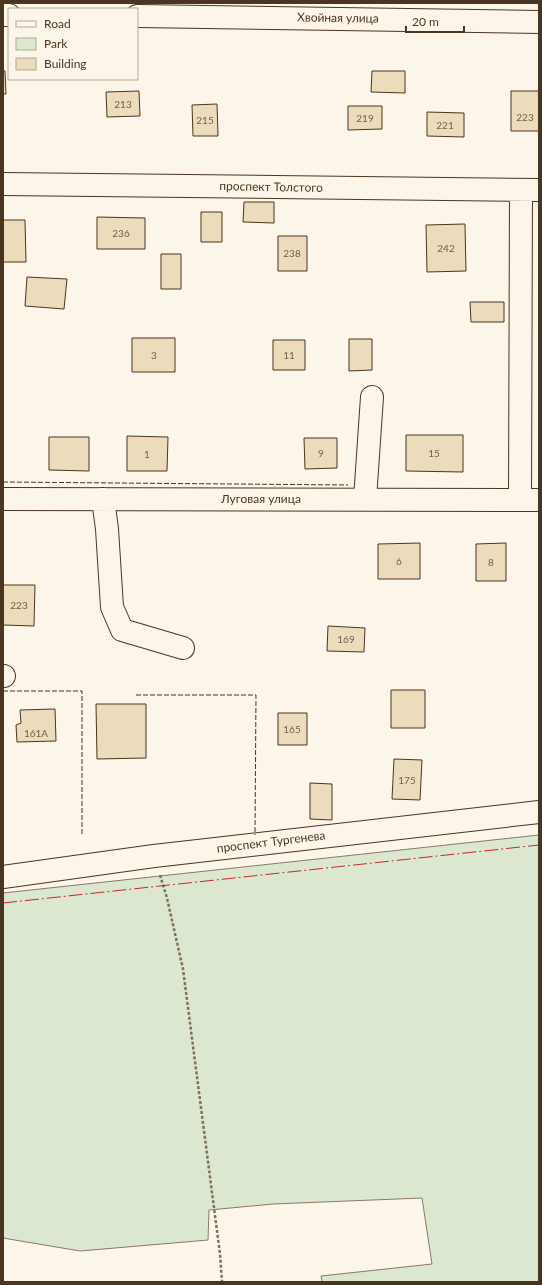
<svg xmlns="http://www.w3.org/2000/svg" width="542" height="1285" font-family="Lato,sans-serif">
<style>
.green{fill:#dce7d0;stroke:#887966}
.building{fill:#ecdcbc;stroke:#4a3520}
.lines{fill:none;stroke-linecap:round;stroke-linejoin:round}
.minor-casing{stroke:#4a3520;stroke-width:24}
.path{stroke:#7f6f5c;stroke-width:2.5;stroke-dasharray:3 2;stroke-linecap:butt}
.minor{stroke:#fbf6e9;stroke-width:22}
.fence{stroke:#4a3520;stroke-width:1;stroke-dasharray:5 2;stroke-linecap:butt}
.power{stroke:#c62828;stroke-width:1;stroke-dasharray:14 3 2 3;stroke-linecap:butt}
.labels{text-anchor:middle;stroke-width:3;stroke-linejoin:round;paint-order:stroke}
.number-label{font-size:10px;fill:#725f47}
.street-label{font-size:12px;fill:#4a3520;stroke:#fbf6e9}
</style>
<rect width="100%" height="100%" fill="#fbf6e9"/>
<path class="green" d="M539,835V1282H322L321,1276L432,1264L422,1198L273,1204L209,1210L208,1240L80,1251L3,1238V893Z"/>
<path class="building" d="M3,71H5L6,94H3Z
M372,71H405V93L371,92Z
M139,91L140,116L107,117L106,92Z
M511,91H539V131H511Z
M217,104L218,136H193L192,105Z
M348,106H382V129L348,130Z
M427,112L464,113V137L427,136Z
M244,202H274V223L243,222Z
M201,212H222V242H201Z
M97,217L145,218V249H97Z
M3,220H25L26,262H3Z
M465,224L466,271L427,272L426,225Z
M278,236H307V271H278Z
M161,254H181V289H161Z
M27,277L67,279L64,309L25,306Z
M470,302H504V322H471Z
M132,338H175V372H132Z
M349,339H372V370L349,371Z
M273,340H305V370H273Z
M406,435H463V472L406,471Z
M127,436L168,437L167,471H127Z
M49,437H89V471L49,470Z
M304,438H337V468L305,469Z
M420,543V579H378V544Z
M506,543V581H476V544Z
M3,585H35L34,626L3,625Z
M328,626L365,628L364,652L327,651Z
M391,690H425V728H391Z
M96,704H146V758L97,759Z
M55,709L56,741L17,742L16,725L21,723L20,710Z
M278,713H307V745H278Z
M394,759L422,760L420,800L392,799Z
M310,783L332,784V820L310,819Z"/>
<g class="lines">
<g class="minor-casing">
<path id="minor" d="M3,15H9
M137,16L539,22
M3,184L539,190
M3,499L539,500
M103,499L107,529L112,607L122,630L183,648
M365,499L372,397
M520,500L521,190
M3,676H4
M3,877L154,856L539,812"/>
</g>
<path class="path" d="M160,875L167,898L183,969L220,1254L222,1282"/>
<use href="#minor" class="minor"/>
<path class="fence" d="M3,482L348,485
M3,691H82V834
M136,695H256L255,835"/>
<path class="power" d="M3,903L539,845"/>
</g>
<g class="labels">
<g class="number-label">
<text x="123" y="108">213</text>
<text x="525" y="121">223</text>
<text x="365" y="122">219</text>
<text x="205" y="124">215</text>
<text x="445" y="129">221</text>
<text x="121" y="237">236</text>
<text x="446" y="252">242</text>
<text x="292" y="257">238</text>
<text x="154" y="359">3</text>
<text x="289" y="359">11</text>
<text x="321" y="457">9</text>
<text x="434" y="457">15</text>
<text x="147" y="458">1</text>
<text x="399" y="565">6</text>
<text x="491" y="566">8</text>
<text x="19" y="609">223</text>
<text x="346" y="643">169</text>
<text x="292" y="733">165</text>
<text x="36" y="737">161А</text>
<text x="407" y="784">175</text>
</g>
<g class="street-label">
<text transform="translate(338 18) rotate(1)" y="4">Хвойная улица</text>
<text transform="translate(271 187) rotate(1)" y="4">проспект Толстого</text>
<text x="261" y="503">Луговая улица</text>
<text transform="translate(271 842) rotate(-7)" y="4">проспект Тургенева</text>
</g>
</g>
<rect width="542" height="1285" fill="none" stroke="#4a3520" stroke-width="8"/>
<rect x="8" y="8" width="130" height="72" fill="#fbf6e9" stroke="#b4a999"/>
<rect x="16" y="21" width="20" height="6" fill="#fbf6e9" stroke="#b4a999"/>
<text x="44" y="28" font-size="12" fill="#4a3520">Road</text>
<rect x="16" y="38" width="20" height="12" fill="#dce7d0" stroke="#b4a999"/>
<text x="44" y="48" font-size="12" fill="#4a3520">Park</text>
<rect x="16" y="58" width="20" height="12" fill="#ecdcbc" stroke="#b4a999"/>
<text x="44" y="68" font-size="12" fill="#4a3520">Building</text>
<path d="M406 26v6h58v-6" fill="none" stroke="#4a3520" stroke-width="2"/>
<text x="412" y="26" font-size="12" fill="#4a3520" stroke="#fbf6e9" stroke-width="3" paint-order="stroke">20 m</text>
</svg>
